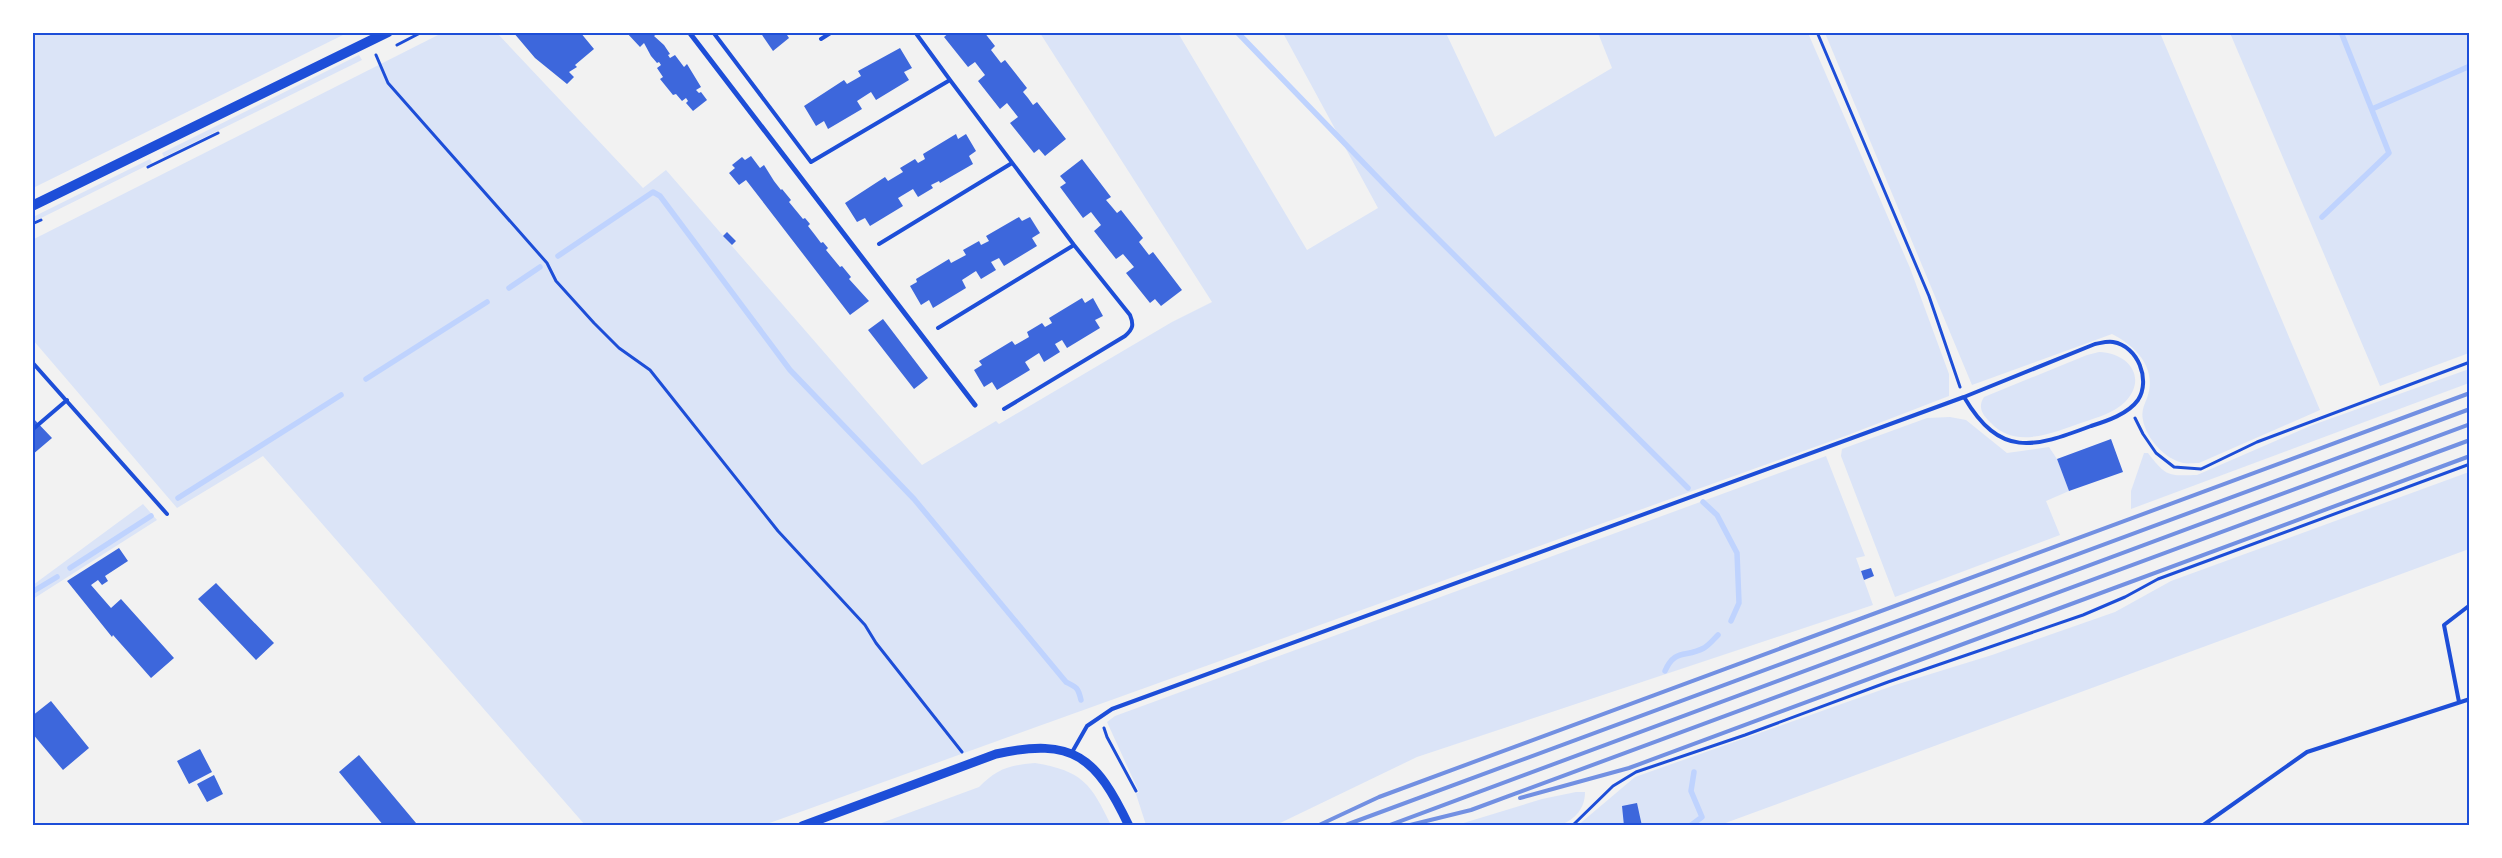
<svg xmlns="http://www.w3.org/2000/svg" width="2502" height="858" font-family="'Nunito Sans',sans-serif">
<style>
.green{fill:#dbe4f7}
.lines{fill:none;stroke-linecap:round;stroke-linejoin:round}
.stream{stroke:#bfd3fe;stroke-width:5.5}
.building{fill:#3d67dc}
.path{stroke:#1d4ed8;stroke-width:3}
.service{stroke:#1d4ed8;stroke-width:4}
.minor{stroke:#1d4ed8;stroke-width:5}
.tertiary{stroke:#1d4ed8;stroke-width:9}
.secondary{stroke:#1d4ed8;stroke-width:10}
.rail{stroke:#7290e2;stroke-width:4}
.neatline{fill:none;stroke:#1d4ed8;stroke-width:2}
</style>
<rect width="100%" height="100%" fill="#f2f2f2"/>
<path class="green" d="M33,32H347V33L33,188Z
M442,33H497L643,188L666,170L922,465L996,421L999,424L1172,322L1212,302L1040,33H1178L1307,250L1378,208L1283,33H1446L1495,137L1612,68L1598,33H1808L1910,268L1949,374V396L1848,435L764,825H585L263,456L177,508L33,340L32,240Z
M1825,33H2160L2320,410L2199,463C2194,463 2188,464 2183,463C2165,459 2146,438 2143,420C2141,411 2144,406 2147,398C2158,369 2136,346 2112,334L1972,385Z
M2230,33H2469V353L2380,386Z
M359,55L362,60L164,157L162,153Z
M150,159L152,163L33,222V217Z
M2099,352C2129,353 2148,378 2125,402C2114,413 2098,417 2084,422C2055,432 2016,450 1991,423C1983,415 1977,408 1984,397L2087,355Z
M2469,369V383L2131,509V491L2144,453H2148C2166,476 2167,476 2197,475L2310,426Z
M1950,417L1966,420L2007,453L2049,447L2057,459L2069,491L2046,501L2060,535L1895,597L1841,456L1842,449L1927,418Z
M1826,456L1865,556L1856,558L1873,605L1417,757L1276,825H1146L1136,794L1139,792L1107,722L1115,716Z
M2469,472V549L1720,825L1577,826L1635,777L1895,685L1992,655L2115,612L2171,581Z
M143,504L157,520L33,599V585Z
M1035,763C1083,771 1091,784 1111,825H876L979,787C997,769 1009,765 1035,763Z
M1576,792H1585C1585,809 1575,819 1561,825H1457L1542,799Z"/>
<g class="lines">
<path class="stream" d="M1237,32L1410,211L1688,488
M2372,109L2470,66
M2322,217L2389,153L2341,32
M558,256L653,192L660,196L790,370L914,499L1066,682C1076,687 1078,687 1081,700
M509,288L540,267
M366,379L487,302
M178,498L341,395
M1703,502L1717,515L1737,553L1739,603L1731,621
M70,568L151,516
M32,592L57,577
M1665,671C1675,648 1686,658 1704,648C1709,645 1714,639 1718,635
M1690,826L1702,817L1691,791L1694,772"/>
</g>
<path class="building" d="M513,32H580L594,49L575,65L577,67L569,72L574,77L567,84L535,58Z
M626,32H659L654,36L664,45L670,54L668,55L670,58L675,55L684,67L687,64L701,87L696,90L699,93L701,92L707,100L693,111L686,103L688,101L686,98L682,101L676,94L673,95L660,79L663,77L657,68L661,65L659,62L657,63L651,56L644,43L640,47Z
M760,32H785L789,38L773,51Z
M950,32H984L995,46L991,50L1001,63L1005,60L1027,88L1023,92L1028,98L1033,105L1037,102L1066,139L1045,156L1039,149L1034,153L1010,123L1018,117L1007,103L1000,109L978,81L985,75L975,62L968,67L944,37Z
M900,48L912,68L904,72L909,80L876,100L871,92L857,101L862,109L828,129L824,121L816,126L804,106L844,80L847,84L861,76L858,71Z
M956,134L958,139L966,134L976,151L969,156L973,164L940,183L939,181L931,185L933,188L918,197L913,189L898,198L903,206L870,226L865,218L857,222L845,203L885,177L888,181L903,172L900,168L915,159L918,163L925,159L923,154Z
M751,156L760,168L764,165L774,181L781,190L782,189L791,200L789,202L803,219L805,218L810,224L808,226L815,235L821,243L823,242L828,248L826,250L840,267L842,266L851,277L849,279L869,301L850,315L746,180L739,185L729,173L735,168L732,165L742,157L745,160Z
M1082,159L1111,197L1106,200L1112,207L1117,213L1121,210L1143,238L1139,242L1149,255L1153,252L1182,290L1161,306L1155,299L1150,303L1126,273L1134,267L1123,254L1116,259L1094,231L1101,225L1091,212L1083,218L1060,187L1066,183L1060,176Z
M1019,217L1022,221L1030,217L1040,233L1032,238L1037,246L1004,266L999,258L991,262L996,270L981,279L976,271L962,280L966,288L933,308L929,300L921,305L910,286L917,282L916,279L949,259L951,263L966,255L963,250L979,241L981,245L989,241L986,236Z
M727,232L736,241L732,245L723,236Z
M1082,298L1085,303L1093,298L1103,316L1095,320L1100,328L1067,348L1062,340L1055,344L1060,352L1044,362L1039,353L1025,362L1030,370L997,390L992,382L984,387L974,370L982,365L979,361L1012,341L1015,345L1029,337L1027,332L1042,323L1045,327L1052,323L1049,318Z
M883,319L928,378L914,389L868,330Z
M32,417L52,438L32,455Z
M2111,439L2123,472L2069,491L2057,459Z
M119,548L128,561L105,576L108,581L102,585L98,580L91,585L111,608L121,599L174,658L151,678L113,635L112,637L67,581Z
M1871,568L1874,576L1864,580L1861,571Z
M216,583L274,643L256,660L198,599Z
M51,701L89,748L63,770L32,733V716Z
M200,749L212,772L189,784L177,761Z
M359,755L416,823L418,826H384L339,772Z
M214,775L223,794L207,802L197,784Z
M1637,803L1642,826H1624L1622,806Z"/>
<g class="lines">
<path class="path" d="M1817,32L1929,296L1960,387
M397,45L422,32
M376,55L388,83L547,263L556,281L594,323L619,348L650,370L778,531L865,625L876,643L962,752
M148,167L218,133
M32,224L41,220
M2135,418L2143,434L2156,453L2174,467L2201,469L2257,442L2470,362
M1104,728L1107,737L1136,791
M1572,826L1613,786L1636,772L1745,735L1888,682L2083,615L2125,597L2158,579L2470,464"/>
<path class="service" d="M713,32L811,162L950,80L915,32
M821,39L832,32
M950,80L1074,245L1130,315C1134,325 1133,329 1125,336L1004,409
M879,244L1012,163
M938,328L1074,245
M32,362L167,514
M32,430L67,400
M2459,702L2444,625L2470,605
M1071,754L1087,726L1112,709L1964,397L2095,344C2101,343 2107,341 2113,342C2138,346 2151,380 2138,400C2128,414 2107,421 2091,426C2033,448 2000,458 1964,397
M2202,826L2307,752L2470,699"/>
<path class="minor" d="M689,32L975,405"/>
<path class="tertiary" d="M802,826L996,754C1074,737 1096,757 1129,826"/>
<path class="secondary" d="M32,206L388,32"/>
<path class="rail" d="M1520,798L1629,768L2470,456
M1317,826L1379,797L2470,393
M1343,826L2470,409
M1387,826L2470,424
M1406,826L1471,810L2470,440"/>
</g>
<rect width="2502" height="858" fill="none" stroke="#ffffff" stroke-width="68"/>
<rect x="34" y="34" width="2434" height="790" class="neatline"/>
</svg>
